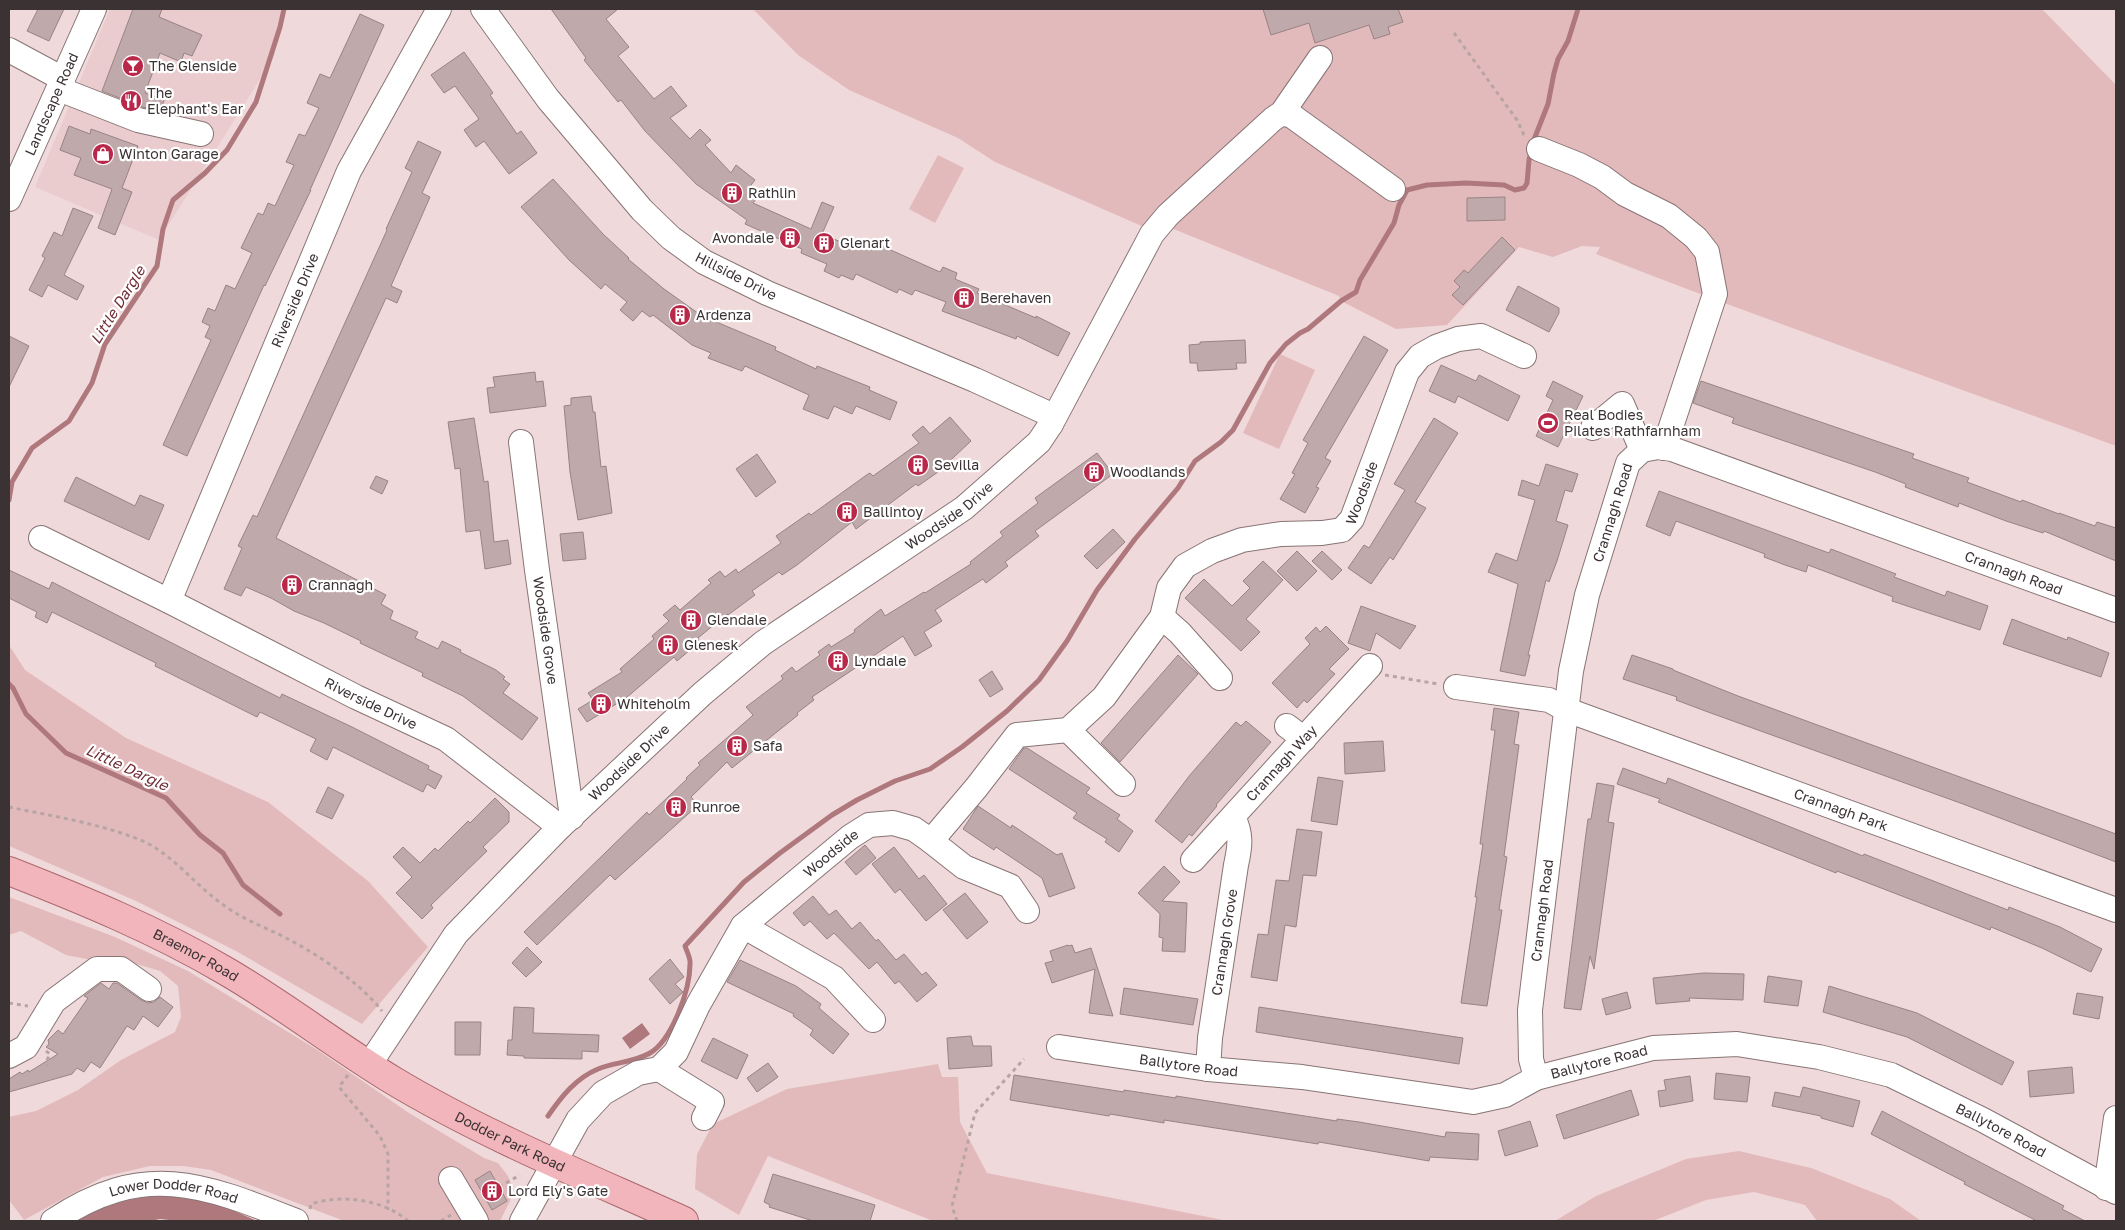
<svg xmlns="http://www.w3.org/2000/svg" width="2125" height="1230" font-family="'Golos Text',sans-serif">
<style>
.built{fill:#ebccce}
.green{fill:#e3babc}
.water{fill:#ae787d}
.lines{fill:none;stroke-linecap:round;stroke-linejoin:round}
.stream{stroke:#ae787d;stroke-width:5}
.building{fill:#bfa9aa;stroke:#988385}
.minor-casing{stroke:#887475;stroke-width:26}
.major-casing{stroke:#ab676e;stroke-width:30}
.path{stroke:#b7a5a6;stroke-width:3;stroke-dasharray:4 4;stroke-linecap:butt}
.minor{stroke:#fff;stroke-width:24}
.major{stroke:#f1b5bb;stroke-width:28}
.labels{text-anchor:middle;stroke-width:4.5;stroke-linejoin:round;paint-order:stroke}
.poi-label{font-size:14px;fill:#3b3233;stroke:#fff;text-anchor:start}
.street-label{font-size:14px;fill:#3b3233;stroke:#fff}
.water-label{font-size:15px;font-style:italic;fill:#722d37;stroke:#fff}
</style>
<rect width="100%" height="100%" fill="#f0d9da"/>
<path class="built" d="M110,9H284L274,57L159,240L35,187Z"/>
<path class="green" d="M753,9H2042L2116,85V446C1943,382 1768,321 1596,254L1600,247L1582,246L1553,257L1519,247L1447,325L1396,329L1341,301L1339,296L1171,228L1144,227L995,162L958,138L849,90L798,55Z
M938,155L964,168L935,223L909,209Z
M1280,354L1315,370L1279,449L1243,433Z
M9,645L25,670L126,738L268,802L368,881L428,947L362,1024L236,951L136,901L9,846Z
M9,897L115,937L188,971L316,1049L409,1113L484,1158L498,1163L508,1176L512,1186L510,1201L500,1221H344L211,1170L183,1166H150L103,1177L24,1220L9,1200V1117L36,1111L78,1090L121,1060L175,1032L181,1017L178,986L160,971L120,959L91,960L66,955L21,931L9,935Z
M938,1064L942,1077H958L960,1122L987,1173L1228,1221H933L768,1156L739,1215L695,1189L697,1154L713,1124L787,1089Z
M1739,1151L1811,1168L1890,1199L1921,1221H1817L1805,1205L1754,1192L1706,1200L1653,1221H1555L1596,1196L1686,1159Z"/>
<path class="water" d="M642,1023L650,1034L630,1049L622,1038Z
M174,1195L221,1205L257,1221H178L160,1219L150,1221H76C111,1202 134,1196 174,1195Z"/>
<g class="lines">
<path class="stream" d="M9,500L12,482L32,448L69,421L92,383L105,344L157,266L163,229L173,200L205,173L227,150L256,102L280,27L284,9
M9,684L13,688L26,714L66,753L166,798L200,835L223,853L243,885L280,914
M548,1116C561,1097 576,1078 598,1069C614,1062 633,1063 650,1053C672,1040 690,990 690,964C691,959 687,952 685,946L744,882L780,853L832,815L857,800L895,781L930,769L962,747L1007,711L1039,680L1067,641L1097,590L1135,539L1178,488L1195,461L1221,442L1233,430L1270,363L1286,344L1300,333L1308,329L1341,301L1356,292L1360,280L1394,223L1399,205L1407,190L1427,185L1466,183L1504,185L1515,190L1524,188L1527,183L1529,160L1535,137L1548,104L1554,73L1558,59L1568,41L1578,9"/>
</g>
<path class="building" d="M38,9H64L49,41L27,31Z
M133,9H162L159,17L202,35L192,56L184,53L181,62L160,53L145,93L164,100L161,111L142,107L102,91Z
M551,9H618L606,19L629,47L618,56L654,99L671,86L687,106L670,118L690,139L700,129L711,140L705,145L731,173L736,165L755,180L748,189L758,197L753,203L811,229L822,202L834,207L822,234L848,245L850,241L872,250L875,243L940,272L943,267L957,273L955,279L979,289L977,293L1036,318V316L1070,333L1058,356L1017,336L1016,339L942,311L946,302L915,290L912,295L899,289L897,293L856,274L853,280L841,275L839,278L824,271L827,264L801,253L802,249L745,224L747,220L696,184L645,131L621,100L618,102L584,60L586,58Z
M1263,9H1398L1403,22L1388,27L1390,34L1374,39L1369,25L1315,43L1309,23L1271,35Z
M360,14L384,25L310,190H311L265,286L264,285L187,456L163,445L211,340L205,337L210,326L202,322L208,308L215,311L226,285L235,289L252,253L241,248L258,213L263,215L268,203L275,206L294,165L286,162L299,134L305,136L319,108L307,103L320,74L330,78Z
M464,52L493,93L490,95L517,134L521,131L537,153L509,174L484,141L476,147L464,130L479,119L455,86L444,93L431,75Z
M69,126L90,134L91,129L138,146L122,188L132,192L115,235L98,228L112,189L74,175L81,158L60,150Z
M418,141L441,152L422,193L430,197L391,286L402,291L397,303L386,298L276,538L386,595L381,604L393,611L390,619L418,632L415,638L438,649L442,641L461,650L460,652L496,670L505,677L503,679L510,684L503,693L538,718L522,740L463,696L422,676L423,673L360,643L361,641L324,623L294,611L271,598L246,587L241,596L224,589L242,548L238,546L253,515L257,517L387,230L386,229L412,172L405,168Z
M553,179L603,234L629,258L628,259L664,289L702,316L776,347L775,350L816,369L817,366L870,387L869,390L897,402L890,420L856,406L852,414L834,406L828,419L803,409L809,395L745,366L742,371L708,358L711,353L692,345L653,315L650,317L642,311L633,321L620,310L627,302L605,284L601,289L569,260L521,207Z
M1505,197V220L1467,221V198Z
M73,208L93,216L64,275L84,286L77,300L48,285L42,297L29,290L45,258L42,256L54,232L62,236Z
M1502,237L1515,250L1463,305L1452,295L1460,287L1454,281L1464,270L1468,273Z
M1518,286L1559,308V313L1549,332L1506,310Z
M9,336L29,346L9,387Z
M1364,336L1388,350L1325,458L1331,461L1316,487L1319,488L1305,513L1280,499L1295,474L1292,473L1308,443L1303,440Z
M1245,340L1246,363H1236L1237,369L1198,371L1197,363H1190L1189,345L1200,344V342Z
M1441,365L1476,381L1479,375L1520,396L1508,421L1458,396L1455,403L1429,391Z
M535,372L536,382L543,381L546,406L490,413L487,388L495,387L493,377Z
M1553,381L1583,396L1558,447L1536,436L1553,400L1546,396Z
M1701,381L1914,454L1912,458L1969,478L1967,482L2021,502L2022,500L2059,514V513L2095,526L2097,522L2116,528V561L2044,531L2043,533L2006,521L1959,503L1958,507L1905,487L1906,484L1875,472L1732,423L1734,418L1693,403Z
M591,396L593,412H595L601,467L606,466L612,513L578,520L570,472L564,406L571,405V398Z
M950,417L971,441L938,472L918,486L916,484L856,529L852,522L797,565L782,575L779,572L752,591L755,595L728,615L727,614L698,638L699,640L688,649L690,650L677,661L674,657L626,698L587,722L578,709L593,700L588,693L622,672L620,669L654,639L652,636L669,621L663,615L675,605L680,610L711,583L708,580L720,571L725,577L736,569L738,573L781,543L776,536L809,513L811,515L868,474L870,473L873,476L919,443L912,435L923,426L930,434Z
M474,418L484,482L488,481L494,542L508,540L511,564L485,569L480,530L466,532L460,468L455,469L448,422Z
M1434,418L1458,433L1415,502L1426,508L1393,560L1390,557L1371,584L1348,568L1364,545L1369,548L1405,490L1394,484Z
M1097,453L1113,474L1035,531L1039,536L1005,562L1008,566L986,583L983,579L935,610L942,621L924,632L932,646L915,656L903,636L812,697L814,700L797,713L798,715L732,768L727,762L691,797L698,805L615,880L610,875L537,945L524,932L647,812L649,815L687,779L686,778L700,765L698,763L751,717L753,715L746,707L783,679L781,676L792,667L796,672L820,655L818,652L829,644L831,647L855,632L854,630L881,609L885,616L924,592L925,593L971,564L970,562L1003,536L1000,532L1038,503L1035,498Z
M757,454L776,482L756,497L736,469Z
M1546,464L1578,474L1572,492L1565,490L1556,521L1568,525L1557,561L1549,582L1546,580L1528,655H1530L1525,676L1500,671L1518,584L1488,572L1496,553L1517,561L1535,500L1518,495L1522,480L1539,486Z
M376,476L388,481L382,494L370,488Z
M76,477L135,506L140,495L164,505L149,540L64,501Z
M1659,491L1829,553L1831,549L1896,574L1894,577L1945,596L1947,591L1988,606L1980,630L1892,601L1893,597L1808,565L1806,572L1785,565L1764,557L1765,554L1676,521L1670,536L1646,526Z
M1113,529L1125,542L1097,569L1084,556Z
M583,532L586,559L563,561L560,534Z
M1297,551L1317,571L1297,591L1277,571Z
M1322,551L1342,570L1332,580L1312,561Z
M1263,561L1283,580L1246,619L1260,632L1241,651L1185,598L1204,579L1232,606L1250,588L1243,581Z
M9,570L49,589L52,582L280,698L282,694L352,727L429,766L428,769L442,776L435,789L427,784L423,792L333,747L327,760L310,751L316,739L260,712L257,717L155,666L156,663L52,612L47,623L35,617L37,612L9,598Z
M1361,606L1399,620L1416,626L1400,649L1376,633L1370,651L1348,643Z
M2012,619L2067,640L2068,637L2109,653L2101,677L2003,644Z
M1326,626L1349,649L1329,669L1335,674L1307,703L1304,700L1297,708L1272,683L1310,644L1305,638L1316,627L1320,632Z
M1178,655L1198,674L1120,762L1101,743Z
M1632,655L1673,669V670L1738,696L2116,834V862L1963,804L1708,712L1676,700L1677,697L1623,679Z
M992,671L1003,689L990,697L979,680Z
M1494,708L1519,712L1514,744L1519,745L1504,856L1507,857L1499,910H1502L1487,1006L1461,1003L1477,897H1475L1483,844H1480L1495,730H1491Z
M1246,721L1271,742L1216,805L1217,806L1192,836L1189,834L1182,843L1155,821L1190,775L1236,722L1241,726Z
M1383,741L1385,771L1345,774L1344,743Z
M1024,748H1027L1090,788L1086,793L1120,815L1117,819L1133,831L1119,852L1105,842L1107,839L1073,818L1077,813L1009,769Z
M1623,768L1666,784L1668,778L1863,856L1864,854L2008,910L2009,907L2060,927L2102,949L2091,972L2042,948L1991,927L1990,930L1837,871L1836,873L1658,802L1660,799L1617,784Z
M1318,777L1343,781L1337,825L1311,821Z
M1597,783L1614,786L1608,822L1614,823L1594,969L1590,956L1581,1010L1564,1008L1585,841L1588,819H1591Z
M328,787L344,795L332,819L316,812Z
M495,798L509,812V822L483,847L487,851L431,905L433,908L422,919L396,893L412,877L393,857L403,847L420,863L435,848L438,851L468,821L470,823Z
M978,806L1011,828L1012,825L1057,855L1062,853L1075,888L1049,897L1042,878L996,847L994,850L963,829Z
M1297,829L1322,832L1316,876L1303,875L1296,927L1285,925L1277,981L1251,977L1258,934L1268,935L1276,880L1289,881Z
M865,845L876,858L856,875L845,862Z
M894,847L919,879L924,875L947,904L926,921L900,889L895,893L872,864Z
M1164,866L1180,882L1162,901L1187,903L1185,952L1162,951L1163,938L1159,937L1160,914L1138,893Z
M965,893L988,922L967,939L943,910Z
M813,896L829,915L836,910L852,929L860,922L876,941L878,939L896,960L904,954L922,975L926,972L937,985L917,1002L899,981L895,984L877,962L869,969L834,933L827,939L810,921L804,926L793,913Z
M1068,945L1069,946L1072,945L1075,953L1091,948L1113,1016L1089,1013L1095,969L1052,983L1045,963L1053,961L1050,951Z
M527,947L542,962L526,977L512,963Z
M670,959L684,977L675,984L683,992L670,1004L649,979Z
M740,960L796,986L821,1004L819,1008L849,1034L833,1054L810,1035L813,1030L793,1016L794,1014L727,982Z
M1704,973L1744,974L1743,1000L1689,998L1690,1001L1656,1004L1653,978Z
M1768,976L1802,981L1798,1006L1764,1002Z
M101,983L109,989L113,983H117L141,1000L148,1003L154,1002L160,997L173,1007L158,1027L143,1016L134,1030L127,1026L100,1068L91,1062L84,1072L77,1068L72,1074L9,1092V1079L20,1072L22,1074L28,1070L29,1072L58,1054L46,1047L49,1044L48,1040L58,1030L63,1034L88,998L84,996Z
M1829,986L1917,1013L2014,1062L2002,1085L1907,1037L1823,1012Z
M1124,988L1198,999L1193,1025L1120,1014Z
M1627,992L1631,1008L1606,1015L1602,999Z
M2077,993L2103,997L2099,1019L2073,1014Z
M514,1007L534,1008L533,1033L599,1035L598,1052L582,1051V1059L524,1058V1056L507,1055L508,1040H512Z
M1259,1007L1463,1038L1459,1064L1256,1032Z
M455,1022H481L480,1055H455Z
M971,1036L973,1046H991L992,1066L949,1069L947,1038Z
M713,1038L748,1055L737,1079L701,1061Z
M768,1063L778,1077L757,1092L747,1078Z
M2072,1067L2074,1093L2030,1097L2028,1071Z
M1716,1073L1750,1077L1747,1102L1714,1099Z
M1014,1075L1124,1092V1090L1176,1098V1096L1337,1121V1119L1359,1122L1445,1137L1446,1132L1479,1134L1478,1160L1430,1157L1429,1161L1319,1142L1318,1144L1164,1120V1123L1110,1114L1109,1116L1010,1100Z
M1690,1076L1693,1101L1660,1107L1658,1091L1666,1090L1664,1080Z
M1803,1087L1860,1101L1853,1127L1821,1118V1116L1772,1106L1775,1092L1800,1097Z
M1631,1090L1639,1115L1564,1139L1556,1115Z
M1882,1111L2064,1206L2062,1209L2085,1221H2037L1964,1184L1965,1182L1871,1134Z
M1530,1121L1538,1146L1505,1156L1498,1131Z
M490,1171L507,1201L492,1210L475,1180Z
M773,1174L875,1205L870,1221H813L769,1207L770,1205L764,1202Z"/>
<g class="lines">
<g class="minor-casing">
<g id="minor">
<path d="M9,50L63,79"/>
<path d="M59,89L138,120L201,134"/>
<path d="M1282,113L1292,116L1393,189"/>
<path d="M1539,149L1579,165L1602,177L1625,194L1669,216L1696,238L1707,252L1715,294L1664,448"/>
<path id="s1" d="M9,199L94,9"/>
<path d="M1051,424L1152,234L1168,215L1273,119L1282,113L1320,58"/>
<path d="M1593,428L1622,404L1642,450"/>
<path id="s2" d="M521,442L537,570L572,817"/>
<path id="s3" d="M41,538L169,601L356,697L446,739L560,827"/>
<path id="s4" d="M169,601L349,171L439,9"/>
<path d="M1162,617L1180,633L1220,678"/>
<path id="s5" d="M1456,687L1549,700L1567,710L2116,910"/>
<path d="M1287,726L1304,739"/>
<path d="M1068,730L1123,784"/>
<path d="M931,841L964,867L1010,886L1027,911"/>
<path id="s6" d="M1193,860L1370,666"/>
<path d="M743,926L834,978L873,1020"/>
<path id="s7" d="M1059,1047L1208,1069L1302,1077L1473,1102L1505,1095L1536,1078L1653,1048L1737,1044L1819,1057L1891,1075L1983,1120L2116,1192"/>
<path d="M9,1056L26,1047L54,1001L97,969H121L149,989"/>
<path id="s8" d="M369,1065L456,934L560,827L702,694L763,643L964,508L1039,442L1051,424L1047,413L975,380L767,293L704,262L671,238L642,210L548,99L483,9"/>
<path d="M659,1069L712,1102L704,1118"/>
<path id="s9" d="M1208,1069L1210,1038L1236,865C1240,847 1242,834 1233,817"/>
<path id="s10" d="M1536,1078L1531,1059L1530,1010L1571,671L1587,595L1628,463L1642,450L1658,447L1672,449L2116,610"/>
<path d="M451,1179L476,1221"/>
<path d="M2106,1188L2116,1118"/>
<path id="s11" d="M53,1221C144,1160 203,1184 296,1221"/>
<path id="s12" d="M522,1221L578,1120L603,1093L638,1073L659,1069L676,1052L698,1005L743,926L850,837L869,825L893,823L914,829L931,841L976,788L1017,735L1068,730L1104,697L1162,617L1169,588L1185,566L1212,551L1242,540L1281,534L1322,533L1342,530L1352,519L1407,372L1420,356L1436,347L1458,339L1481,336L1524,356"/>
</g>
</g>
<g class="major-casing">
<g id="major">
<path id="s13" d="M9,871C83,900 156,930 224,970C283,1004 336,1046 394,1081C486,1136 587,1177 684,1221"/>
</g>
</g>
<path class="path" d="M1454,33L1517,120L1524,135
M1385,675L1438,684
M9,807C52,816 97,823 138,839C172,852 195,886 225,906C244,920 265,927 286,938C319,955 359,982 382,1011
M9,1003L28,1006
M46,1051L50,1054L46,1062L48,1066
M348,1075L339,1087L380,1136L388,1154V1210
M499,1187L520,1175
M310,1209L311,1204C341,1194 383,1199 408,1221
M441,1221L451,1215
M957,1221L952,1206L975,1113L1024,1059"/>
<use href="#minor" class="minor"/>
<use href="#major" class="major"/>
</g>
<defs>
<g id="bar-disc" transform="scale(1.125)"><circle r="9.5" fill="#b92849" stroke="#fff"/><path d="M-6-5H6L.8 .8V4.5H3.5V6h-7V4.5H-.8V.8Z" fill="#fff"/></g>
<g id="restaurant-disc" transform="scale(1.125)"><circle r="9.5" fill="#b92849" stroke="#fff"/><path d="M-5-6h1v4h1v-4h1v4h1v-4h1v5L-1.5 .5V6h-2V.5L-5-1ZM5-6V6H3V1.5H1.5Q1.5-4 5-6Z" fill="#fff"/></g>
<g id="shop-disc" transform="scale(1.125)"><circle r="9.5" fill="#b92849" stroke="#fff"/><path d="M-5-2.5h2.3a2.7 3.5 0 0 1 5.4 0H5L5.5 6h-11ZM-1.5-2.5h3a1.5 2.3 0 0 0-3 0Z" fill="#fff"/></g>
<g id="building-disc" transform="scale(1.125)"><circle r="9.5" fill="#b92849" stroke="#fff"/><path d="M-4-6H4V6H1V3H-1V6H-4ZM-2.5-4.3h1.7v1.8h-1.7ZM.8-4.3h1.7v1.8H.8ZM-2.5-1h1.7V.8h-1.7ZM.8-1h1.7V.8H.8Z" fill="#fff"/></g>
<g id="stadium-disc" transform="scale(1.125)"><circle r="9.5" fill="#b92849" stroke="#fff"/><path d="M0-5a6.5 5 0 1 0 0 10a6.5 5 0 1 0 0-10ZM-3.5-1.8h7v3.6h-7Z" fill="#fff"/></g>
</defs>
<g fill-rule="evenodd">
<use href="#bar-disc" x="133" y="66"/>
<use href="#restaurant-disc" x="131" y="101"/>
<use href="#shop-disc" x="103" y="154"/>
<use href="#building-disc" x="732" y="193"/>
<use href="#building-disc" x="790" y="238"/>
<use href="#building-disc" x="824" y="243"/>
<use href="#building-disc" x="964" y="298"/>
<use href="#building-disc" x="680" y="315"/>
<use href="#stadium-disc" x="1548" y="423"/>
<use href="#building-disc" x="918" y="465"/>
<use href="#building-disc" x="1094" y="472"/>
<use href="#building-disc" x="847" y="512"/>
<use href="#building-disc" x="292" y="585"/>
<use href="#building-disc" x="691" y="620"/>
<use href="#building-disc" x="668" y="645"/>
<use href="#building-disc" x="838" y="661"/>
<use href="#building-disc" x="601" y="704"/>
<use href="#building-disc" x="737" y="746"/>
<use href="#building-disc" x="676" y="807"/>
<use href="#building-disc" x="492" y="1191"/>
</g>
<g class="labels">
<g class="poi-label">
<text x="149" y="71">The Glenside</text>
<text x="147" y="98">The<tspan x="147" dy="16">Elephant's Ear</tspan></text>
<text x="119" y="159">Winton Garage</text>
<text x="748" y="198">Rathlin</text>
<text x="774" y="243" text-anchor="end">Avondale</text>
<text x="840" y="248">Glenart</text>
<text x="980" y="303">Berehaven</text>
<text x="696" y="320">Ardenza</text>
<text x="1564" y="420">Real Bodies<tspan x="1564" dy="16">Pilates Rathfarnham</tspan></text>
<text x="934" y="470">Sevilla</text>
<text x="1110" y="477">Woodlands</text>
<text x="863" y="517">Ballintoy</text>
<text x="308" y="590">Crannagh</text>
<text x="707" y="625">Glendale</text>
<text x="684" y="650">Glenesk</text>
<text x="854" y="666">Lyndale</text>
<text x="617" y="709">Whiteholm</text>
<text x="753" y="751">Safa</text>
<text x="692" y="812">Runroe</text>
<text x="508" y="1196">Lord Ely's Gate</text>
</g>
<g class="street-label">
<text dy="5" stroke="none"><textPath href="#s1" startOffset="104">Landscape Road</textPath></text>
<text transform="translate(736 276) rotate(27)" y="5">Hillside Drive</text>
<text dy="5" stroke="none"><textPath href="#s4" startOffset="326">Riverside Drive</textPath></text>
<text dy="5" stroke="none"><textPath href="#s12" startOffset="1208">Woodside</textPath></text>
<text dy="5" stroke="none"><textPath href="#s10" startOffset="574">Crannagh Road</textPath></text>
<text dy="5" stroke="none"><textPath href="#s8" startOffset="806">Woodside Drive</textPath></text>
<text dy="5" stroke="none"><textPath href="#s10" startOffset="1039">Crannagh Road</textPath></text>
<text dy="5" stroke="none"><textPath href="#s2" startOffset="190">Woodside Grove</textPath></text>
<text dy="5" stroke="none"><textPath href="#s3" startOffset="369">Riverside Drive</textPath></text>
<text dy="5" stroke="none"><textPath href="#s8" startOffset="401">Woodside Drive</textPath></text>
<text dy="5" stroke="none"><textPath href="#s6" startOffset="131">Crannagh Way</textPath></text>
<text dy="5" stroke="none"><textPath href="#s5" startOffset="406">Crannagh Park</textPath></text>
<text dy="5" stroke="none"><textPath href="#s12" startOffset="495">Woodside</textPath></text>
<text dy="5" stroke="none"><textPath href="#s10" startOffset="169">Crannagh Road</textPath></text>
<text dy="5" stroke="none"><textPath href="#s9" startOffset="128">Crannagh Grove</textPath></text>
<text dy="5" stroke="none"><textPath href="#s13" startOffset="205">Braemor Road</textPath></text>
<text dy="5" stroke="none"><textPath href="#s7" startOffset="551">Ballytore Road</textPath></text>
<text dy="5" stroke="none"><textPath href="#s7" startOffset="131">Ballytore Road</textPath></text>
<text dy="5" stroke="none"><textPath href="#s7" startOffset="971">Ballytore Road</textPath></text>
<text dy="5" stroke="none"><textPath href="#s13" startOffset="571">Dodder Park Road</textPath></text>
<text dy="5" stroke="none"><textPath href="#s11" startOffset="129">Lower Dodder Road</textPath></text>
</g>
<g class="water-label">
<text transform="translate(118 305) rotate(-58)" y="5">Little Dargle</text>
<text transform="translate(127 768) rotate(25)" y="5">Little Dargle</text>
</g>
</g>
<rect width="2125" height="1230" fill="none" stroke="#3b3233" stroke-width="20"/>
</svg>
